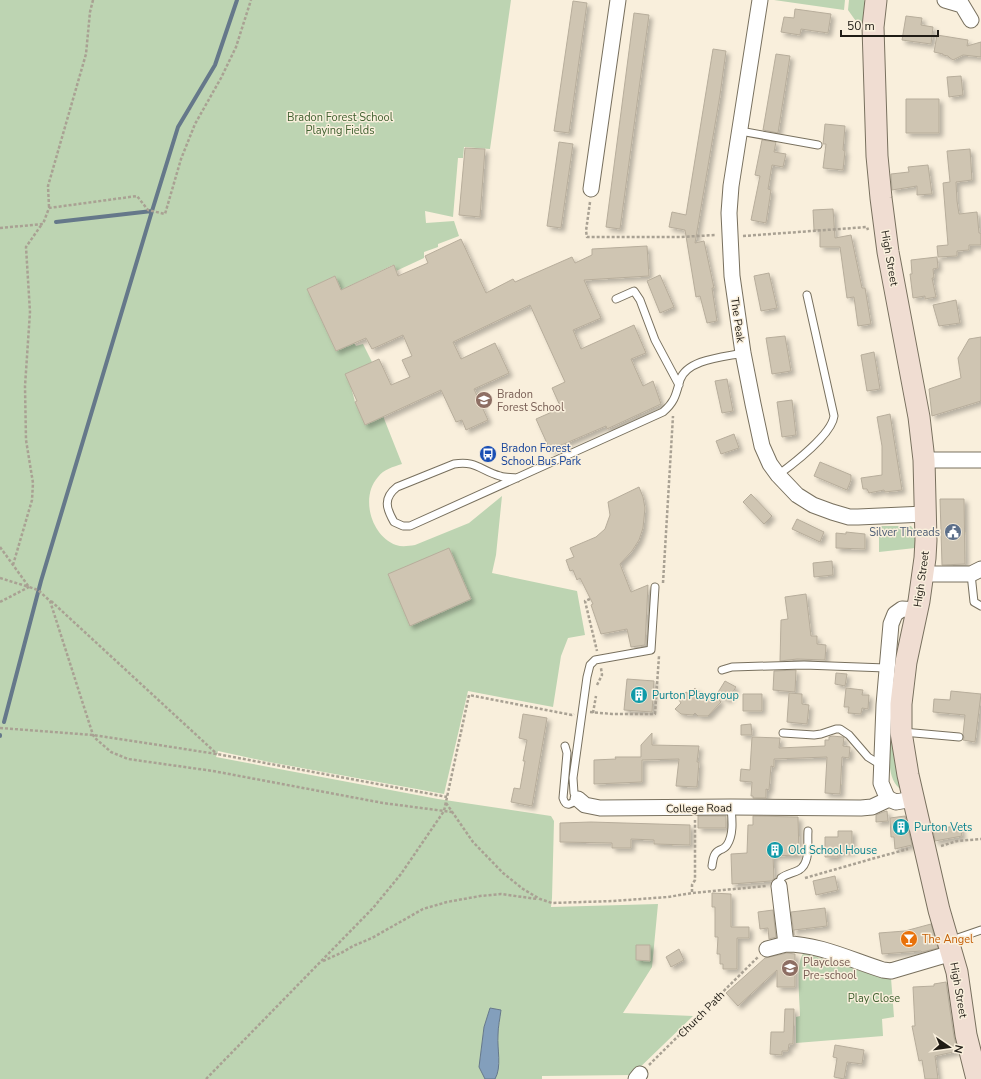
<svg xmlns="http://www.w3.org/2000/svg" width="981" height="1079" font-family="'Nunito Sans',sans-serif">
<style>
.green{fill:#bdd4b2}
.water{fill:#839fbc;stroke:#65788a}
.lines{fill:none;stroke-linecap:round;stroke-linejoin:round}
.stream{stroke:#65788a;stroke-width:4}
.building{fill:#cfc5b2;stroke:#b7ad9b;filter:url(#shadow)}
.lane-casing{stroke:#78705e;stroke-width:9}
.street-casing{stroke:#78705e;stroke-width:17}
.secondary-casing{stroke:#78705e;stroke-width:23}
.path{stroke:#a9a193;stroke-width:2.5;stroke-dasharray:3 2;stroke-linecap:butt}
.lane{stroke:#fff;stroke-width:7}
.street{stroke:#fff;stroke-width:15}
.secondary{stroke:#f0ddd2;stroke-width:21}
.labels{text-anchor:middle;stroke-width:3;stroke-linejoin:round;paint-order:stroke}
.park-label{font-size:11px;fill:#416131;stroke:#f9efdc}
.street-label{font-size:11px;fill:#201c15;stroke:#f9efdc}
.education-label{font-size:11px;fill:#785e54;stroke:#f9efdc;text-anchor:start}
.transit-label{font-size:11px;fill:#164399;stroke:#f9efdc;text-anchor:start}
.service-label{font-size:11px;fill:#4e5e75;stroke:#f9efdc;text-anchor:end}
.culture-label{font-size:11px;fill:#0d838f;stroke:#f9efdc;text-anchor:start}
.food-label{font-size:11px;fill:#c56008;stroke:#f9efdc;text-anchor:start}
</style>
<defs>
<filter id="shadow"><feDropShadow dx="3.5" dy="3.5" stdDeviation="2" flood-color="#0004"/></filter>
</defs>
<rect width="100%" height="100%" fill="#f9efdc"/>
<path class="green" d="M0,0H511L490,149L464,147L463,158H458L453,217L425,211L426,223L454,221L459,236L438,244V247L424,252V258L396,271L393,265L341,290L335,276L308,289L336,351L354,343L356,346L363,344L372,362L351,387L355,402L365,424L383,416L402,464C393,467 384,469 378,477C360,497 371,536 396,545C402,547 408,546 415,545L469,523L502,496L496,555L492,573L577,591L585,635L568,638L561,656L553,707L468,691L444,794L269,762L218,751L216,757L438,799L551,816L554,821L552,898L551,907L658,904L652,967L623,1013L693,1016L632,1075L542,1076V1079H495C502,1067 497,1049 498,1035C498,1027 500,1018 501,1010L490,1008L484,1027L479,1067L485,1079H0Z
M774,0H845L844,10Z
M849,0H864L867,6L865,34L848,10Z
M879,526H911L917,534L915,548L879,552Z
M891,735L900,785L899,788C886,776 890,752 890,736Z
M804,953L874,975L891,978L894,1017L882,1019L883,1036L796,1043V1017L800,1016C800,1004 795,960 804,953Z"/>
<path class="water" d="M490,1008L501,1010C500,1018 498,1027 498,1035C497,1049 502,1067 495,1079H485L479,1067L484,1027Z"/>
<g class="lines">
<path class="stream" d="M152,211L178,127L215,65L237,0
M4,722L41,581L152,211L56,222
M0,736V735"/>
</g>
<path class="building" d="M573,1L587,3L569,133L554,131Z
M795,9L831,14L828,33L801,29L800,35L781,32L784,17L794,18Z
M634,13L649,15L620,229L606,227Z
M906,16L922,18L921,25L933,27L931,44L902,40Z
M937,35L968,40L967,46L981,42V57L963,55L953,60L950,58L948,56L943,55V54L934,52Z
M713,49L726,51L720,95L695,243L704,241L714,288H712L717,321L707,323L700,296L696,297L685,230L669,227L672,212L686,215Z
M776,54L790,56L778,133L763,130Z
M961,76L963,95L949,97L947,77Z
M906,99H939V133H906Z
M825,124L845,126L843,150L845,151L843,170L823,168L826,144H823Z
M762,140L776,142L774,152L786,154L783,167L772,165L768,189L771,190L766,223L751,220L760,176L755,175Z
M559,142L573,144L561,228L547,226Z
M465,148L485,149L480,217L459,215Z
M970,149L972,180L956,182L957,201L959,214L977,212L979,233H981V245H969V250L957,251V256L938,257L937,246L948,245L943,183L950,182L947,151Z
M928,165L932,194L917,195V186L892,190L891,174L909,172L908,167Z
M833,209L835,238L851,235L862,288H865L871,324L858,326L854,297L847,298L840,247H820V230H814L813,210Z
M461,239L486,293L513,279L515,282L572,257L575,263L592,255V249L647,246L649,276L584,280L601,318L573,330L581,349L634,325L646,353L631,359L643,386L653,381L661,404L607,429L606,426L550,450L536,419L561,408L552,388L565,382L530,305L453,342L461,359L495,343L509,373L474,389L488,420L466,430L462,420L456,422L441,390L365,425L355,402L357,401L345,374L379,359L391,385L410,377L402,360L412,356L403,335L372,349L366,338L336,351L307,289L335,276L341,290L394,265L398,276L428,263L425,256Z
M937,257L938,268L933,269L934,278H932L936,297L925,299V296L913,298L910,274H912L911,260Z
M769,273L777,308L761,311L754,276Z
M660,275L674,307L660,313L647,281Z
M956,300L960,323L939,326L933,305Z
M785,336L791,371L772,374L766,338Z
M981,337V401L932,416L929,389L961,378L958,358L969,339Z
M874,352L880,389L867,391L861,355Z
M727,379L733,411L722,413L715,381Z
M792,400L796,435L782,437L777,402Z
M890,414L902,490L885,492L884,490L869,493L867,489H863L861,478L882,475V446L877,417Z
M734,434L739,448L721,454L716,441Z
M820,462L851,475V480L847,490L814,476Z
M639,487L643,497L645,508L643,528L639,540L632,551L620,564L631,592L648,585L645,645L631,647L627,629L601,634L591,605L593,604L580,578L577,580L573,570L570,571L566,560L574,557L570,548L596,537L605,529L610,515L608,502Z
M751,494L772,516L764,524L743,502Z
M940,499H964L965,564L942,565Z
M797,519L824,532L820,542L792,529Z
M846,532L865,534V549L836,548V533L846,534Z
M449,548L471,599L410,626L388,574Z
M832,561L833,575L814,577L813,563Z
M806,594L811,636H817V644L826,645L825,660L797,659L780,661L781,620L788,619L785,597Z
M796,670L795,692L773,690L774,671Z
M836,673L847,674L845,686L835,684Z
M627,679L654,681L652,712L624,710Z
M725,681L736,687L728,700L717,694Z
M695,688L707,699L713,694L721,702L708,716H698L695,713L693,715L681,714L675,709L681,703L679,700L686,692L689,694Z
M846,688L863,690L862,695H869L868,709L862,708L861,714L848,713L849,707H844Z
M951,691L981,694L975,742L963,740L964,738L963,734L965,715L933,712L934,699L950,700Z
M789,693L802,694V704L809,705L807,724L787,722Z
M743,694H762V711H743Z
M523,714L547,718L532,806L511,802L514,788L520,789L525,761H523L527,740L519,738Z
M751,724L752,735H741V725Z
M652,733V745L699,746L697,762H699L697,787L676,786L679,759L642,760V782L594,784V760L616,759L615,757H641V745Z
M832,736L843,737H844L843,746L850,747L849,758L842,757L840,794L825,793L827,757L774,759V767L771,766L769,790L766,789V798H753V796H751L752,782L740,781L741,769L750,770L752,737L780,738L779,748L825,746V740H829V737Z
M887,811L888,821L876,822V815L883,812Z
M698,816H726V828H698Z
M753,816L798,817L799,855L773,856L774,879L771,881L732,884L731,854L747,853L748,825H753Z
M905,816L912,845L895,849L894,837H891L890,818Z
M591,822L690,825V845L654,844V840L631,839V848H612V843L560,842V823Z
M960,825L962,836L935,841L933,830Z
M838,831H852V852H837L838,857H825V837H838Z
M835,876L838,890L816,895L813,881Z
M712,893L731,894V927H749V938H737V969H723V964H720V954H717L718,937H715V907H712Z
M825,908L827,926L794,930V935L791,912Z
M773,910L776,937L769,939L768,928L760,929L758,912Z
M931,924L938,948L922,952L921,951L882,954L879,933L905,931Z
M636,945H650V961L636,960Z
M679,949L684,960L671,967L666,957Z
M787,953L795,954V987H777V970L738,1006L726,993L765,958Z
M946,982L954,1037L958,1051L935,1056L938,1079H925L922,1060L919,1061L912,1026H915L913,987L934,986V984Z
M785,1009H794L793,1044H789L788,1051H782V1055L770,1054L771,1032H784Z
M835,1045L864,1050L862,1064L847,1062L844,1079L834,1077L837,1058L833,1057Z"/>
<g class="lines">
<g class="lane-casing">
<path id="lane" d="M740,131L818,145
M616,299L634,291L640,300L655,340L679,385
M778,475C793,464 832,434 834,416L807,295
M517,478C511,477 505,478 500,476C481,471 476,460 454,464L397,487C383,498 386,508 394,522L403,526H410L663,412C675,402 676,394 680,380C687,359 725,357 743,353
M971,574L974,602L981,606
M722,670L732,667L804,665L886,668
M903,732L959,737
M783,733L814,735L821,734L836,729H840L849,735L868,757L881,765
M565,746L567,753L563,798C566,808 571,804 578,799L574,793L573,778L587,677L590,665L595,660L651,650L655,587
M712,866C713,860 713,853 720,850C723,849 725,848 727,845C734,834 732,819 731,807
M779,886L781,878C786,874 793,873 799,870C811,863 807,843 808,831
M949,941L981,930"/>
</g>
<g class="street-casing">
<path id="street" d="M760,0L731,186L729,213L732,276L743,353L753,404L762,446L770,464L778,475L797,495L813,505L832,512L849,517H858L925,514
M945,0L962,5L971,20
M591,189L618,0
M924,460H981
M923,574H971L981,569
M578,799L585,805L600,808L731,807L861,808L872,807L889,799
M913,799L896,802L889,799L886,795L881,783L884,705L891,624L895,614L902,609L917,610
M786,944C819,944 851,960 883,970L891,971L952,953
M767,949L786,944L779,886
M636,1079L640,1074"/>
</g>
<g class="secondary-casing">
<path id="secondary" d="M876,0L873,27L877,156L881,198L888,252L919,417L924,460L926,540L925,558L919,601L906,662L901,704V732L908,775L939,910L957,972L966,1035L977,1079"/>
</g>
<path class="path" d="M590,202L586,231L587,237H680L716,235
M49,207L48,186L86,54L90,12L93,0
M0,228L43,224L49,208L137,196L148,210L165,214L181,159L195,124L221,78L236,47L251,0
M743,236L867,227L868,230
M0,547L29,587L38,590L50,601L93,735L95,738L111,752L128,759L213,771L383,803L452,812
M13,565L32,500L33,483L26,440L25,386L30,312L26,247L42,224
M0,578L29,587
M663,583L673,416
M590,599L585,601L597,651
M51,601L217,754
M0,602L29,587
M597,685L602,675L601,668
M590,712L612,714H655L659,656
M593,713L596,696
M0,728L93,735L217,754L447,797
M446,803L473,842L503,873L523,889L540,899L552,903L613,901L668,897L692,893L766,886
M941,846L957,841L981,839
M805,878L875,858L908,849
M692,892V885L695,880V820
M323,961L341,953L353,946L372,938L423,909L447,902L480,896L501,894L537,899
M649,1065L758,957
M206,1079L373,908L401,874L444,811L469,695L572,715L574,714"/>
<use href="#lane" class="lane"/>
<use href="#street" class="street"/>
<use href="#secondary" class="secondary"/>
</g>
<defs>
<g id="school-disc" transform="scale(0.9)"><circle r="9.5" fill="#8d6e63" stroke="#f9efdc"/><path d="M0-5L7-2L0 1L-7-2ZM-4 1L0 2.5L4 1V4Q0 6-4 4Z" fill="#fff"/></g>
<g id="bus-disc" transform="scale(0.9)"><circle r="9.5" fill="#1a4fb4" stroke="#f9efdc"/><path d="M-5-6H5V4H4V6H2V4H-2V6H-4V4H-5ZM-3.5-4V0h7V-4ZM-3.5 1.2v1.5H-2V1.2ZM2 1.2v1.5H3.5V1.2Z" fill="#fff"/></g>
<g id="civic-disc" transform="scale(0.9)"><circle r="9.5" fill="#5c6f8a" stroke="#f9efdc"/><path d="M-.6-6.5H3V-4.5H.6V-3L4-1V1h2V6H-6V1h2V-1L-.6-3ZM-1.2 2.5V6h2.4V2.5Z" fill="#fff"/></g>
<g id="building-disc" transform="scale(0.9)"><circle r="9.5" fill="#0f9aa8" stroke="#f9efdc"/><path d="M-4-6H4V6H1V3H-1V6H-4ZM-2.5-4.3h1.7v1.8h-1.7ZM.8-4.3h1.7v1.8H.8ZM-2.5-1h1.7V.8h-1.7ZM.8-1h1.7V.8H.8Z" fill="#fff"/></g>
<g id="bar-disc" transform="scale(0.9)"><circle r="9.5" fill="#e8710a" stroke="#f9efdc"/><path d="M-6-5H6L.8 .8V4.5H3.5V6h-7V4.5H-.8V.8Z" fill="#fff"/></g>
</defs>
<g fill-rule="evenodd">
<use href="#school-disc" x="484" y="400"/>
<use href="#bus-disc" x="488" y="454"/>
<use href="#civic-disc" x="953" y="532"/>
<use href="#building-disc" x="639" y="695"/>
<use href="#building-disc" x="901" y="827"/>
<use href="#building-disc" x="775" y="850"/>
<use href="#bar-disc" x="909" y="939"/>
<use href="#school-disc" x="790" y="968"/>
</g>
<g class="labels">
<g class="park-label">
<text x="340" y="121">Bradon Forest School<tspan x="340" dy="13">Playing Fields</tspan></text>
<text x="874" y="1002">Play Close</text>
</g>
<g class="street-label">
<text transform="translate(890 258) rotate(80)" y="4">High Street</text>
<text transform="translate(738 320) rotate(82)" y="4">The Peak</text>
<text transform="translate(921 579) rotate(-82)" y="4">High Street</text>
<text transform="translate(699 808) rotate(-1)" y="4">College Road</text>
<text transform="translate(959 990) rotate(80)" y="4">High Street</text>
<text transform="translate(701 1014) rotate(-45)" y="4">Church Path</text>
</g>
<g class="education-label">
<text x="497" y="398">Bradon<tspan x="497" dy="13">Forest School</tspan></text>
<text x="803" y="966">Playclose<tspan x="803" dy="13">Pre-school</tspan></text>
</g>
<g class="transit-label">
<text x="501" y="452">Bradon Forest<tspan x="501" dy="13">School Bus Park</tspan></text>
</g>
<g class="service-label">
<text x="940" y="536">Silver Threads</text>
</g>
<g class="culture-label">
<text x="652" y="699">Purton Playgroup</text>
<text x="914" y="831">Purton Vets</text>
<text x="788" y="854">Old School House</text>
</g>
<g class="food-label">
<text x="922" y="943">The Angel</text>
</g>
</g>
<g transform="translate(949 1047) rotate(103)" stroke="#f9efdc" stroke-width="3" paint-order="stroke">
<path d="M0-3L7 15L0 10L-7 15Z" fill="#201c15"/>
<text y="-6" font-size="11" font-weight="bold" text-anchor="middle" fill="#201c15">N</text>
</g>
<path d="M841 30v6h97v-6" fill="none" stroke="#201c15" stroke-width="2"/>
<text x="847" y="30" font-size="12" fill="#201c15" stroke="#f9efdc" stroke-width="3" paint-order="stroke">50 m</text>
</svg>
